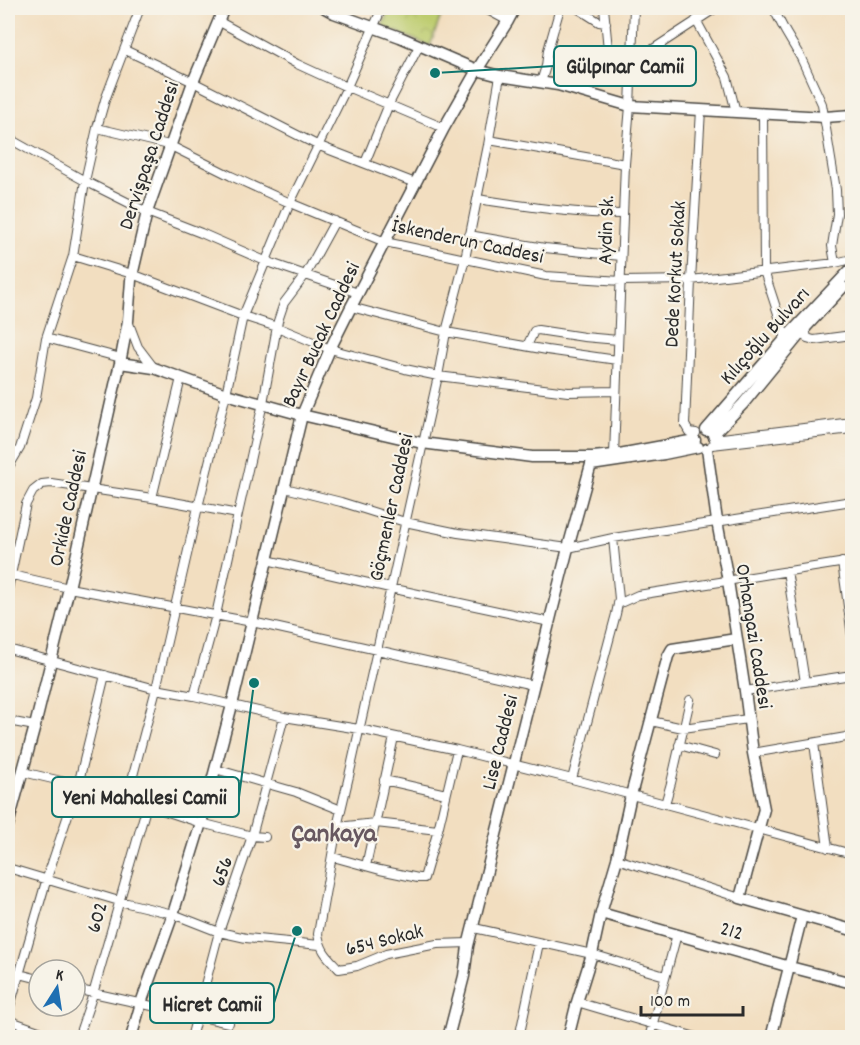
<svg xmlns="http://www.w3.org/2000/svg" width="860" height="1045" font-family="Dekko,sans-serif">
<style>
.park{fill:url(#park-crowns);stroke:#747c4c;stroke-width:1.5}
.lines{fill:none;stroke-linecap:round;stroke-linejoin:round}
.minor-casing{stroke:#494641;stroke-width:10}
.tertiary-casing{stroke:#494641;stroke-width:13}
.minor{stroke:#fff;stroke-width:8}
.tertiary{stroke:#fff;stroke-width:10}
.labels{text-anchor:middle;stroke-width:4.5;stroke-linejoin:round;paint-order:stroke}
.street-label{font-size:21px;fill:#2b2b2b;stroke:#f7f3e8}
.district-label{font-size:27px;font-weight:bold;fill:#675860;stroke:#f7f3e8}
.leader{fill:none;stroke:#0f766e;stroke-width:2}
.callout-dot{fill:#0f766e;stroke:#f7f3e8;stroke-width:2}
.callout{fill:#f7f3e8;stroke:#0f766e;stroke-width:2}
.callout-label{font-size:22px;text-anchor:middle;font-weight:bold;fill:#2b2b2b}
</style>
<defs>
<pattern id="park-crowns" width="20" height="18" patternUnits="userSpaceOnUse" patternTransform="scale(1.5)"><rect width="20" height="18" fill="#bdcc6e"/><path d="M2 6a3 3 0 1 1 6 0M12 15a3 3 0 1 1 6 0" fill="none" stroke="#a3af5f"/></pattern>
</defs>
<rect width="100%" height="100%" fill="#f7f3e8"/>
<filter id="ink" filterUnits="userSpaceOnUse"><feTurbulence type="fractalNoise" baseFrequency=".0167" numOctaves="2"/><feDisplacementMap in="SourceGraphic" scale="12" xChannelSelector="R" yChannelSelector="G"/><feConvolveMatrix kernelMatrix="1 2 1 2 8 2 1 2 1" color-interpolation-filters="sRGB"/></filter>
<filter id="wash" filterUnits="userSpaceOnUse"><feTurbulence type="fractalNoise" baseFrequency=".008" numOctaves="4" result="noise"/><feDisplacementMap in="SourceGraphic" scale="24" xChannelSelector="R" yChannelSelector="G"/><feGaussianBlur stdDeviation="1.35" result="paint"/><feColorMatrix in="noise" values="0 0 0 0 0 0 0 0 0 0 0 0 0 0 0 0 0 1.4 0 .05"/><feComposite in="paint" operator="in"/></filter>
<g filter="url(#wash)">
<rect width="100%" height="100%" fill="#f2dec0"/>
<path class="park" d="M390,8H420L441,16L430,46L382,26Z"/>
</g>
<g filter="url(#ink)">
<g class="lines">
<g class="minor-casing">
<path id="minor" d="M484,8L508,21
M577,8L599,22L606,23
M604,8L610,70
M773,8L785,31L801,58L822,104L836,190L837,214L832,246L835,263
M848,8L852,15
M696,20L727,77L736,112
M218,21L297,64L347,87L444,128
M125,50L193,82L317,145L415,183
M541,82L546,66L548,50L560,8
M561,84L576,83L632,60L653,49L716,8
M763,113L764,271L786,338
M97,128L169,145L231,176L290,203L385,242L546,276L621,281L691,280L835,263L852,259
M8,138L85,181L147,212L201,233L265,261L358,293
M489,140L625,164
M365,163L389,104L419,46
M477,199C525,206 574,214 623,214
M469,235L545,248L621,256
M73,256L132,274L243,316L277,327L330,349L405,369L438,376L568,392L616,391
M351,307L446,332L547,350L617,360
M128,321L138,347L154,368
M805,328L807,338L814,340L852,335
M46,338L121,358
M527,346L534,331L538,330L584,337L618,340
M696,433L689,432L685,425L691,280L701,110
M714,439L852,422
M712,445L852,429
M614,455L625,164L630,106L634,8
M8,468L20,448L36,398L46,338L73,256L85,181L97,128L105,100L140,8
M285,488L341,502L405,522L458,533L568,548L613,538L852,501
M152,498L181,378
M267,560L390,588L550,622
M842,562L852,636
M787,571L805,682
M8,574L69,588L252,622L533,685
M8,589L26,504L33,491L42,484L51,483L152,498L238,514L263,403L278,321L284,303L306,274L335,221
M618,604L638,595L852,561
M8,649L156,689L194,696L284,717L359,729L457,750L572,779L852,854
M745,691L852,675
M194,696L216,615L238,514
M8,721L35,726
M651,721L683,728L748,719
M814,743L828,848
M679,745L715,755
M753,753L852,736
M215,769L296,792L341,810
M23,772L78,785L126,802L147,805L201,823L252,836L265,837
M572,779L616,614L619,599L613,538
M384,780L446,794
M126,802L156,689L198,507L226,394L243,316L290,203L347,87L382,8
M665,804L671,783L690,700
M337,827L376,823L438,830
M333,857L380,870L418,878H424L438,830L457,750
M617,859L740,898
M366,866L394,737
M8,868L119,901L173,914L219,932L246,938L320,945
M474,928L592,954L665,976
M469,943L437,944L386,954L357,966L339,969C328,957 321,952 318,934L337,827L349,776L438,376L446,332L465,259L488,145L500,76
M8,971L39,979
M75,989L229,1023
M577,1002L699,1038
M8,1013L47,878L78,785L105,675
M8,1020L58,1038
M78,1038L93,994L147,805
M191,1038L219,932L252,836L284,717
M519,1038L539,943
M649,1038L677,934"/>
</g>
<g class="tertiary-casing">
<path id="tertiary" d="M325,8L334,13L400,37L477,70L500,76L558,85L630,106L825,117L852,115
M120,363L154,368L226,394L302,415L422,443L532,457H593L614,455L695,440
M706,430L786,338L852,268
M713,435L743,404L805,328L843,287
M707,449L717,521L728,581L745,691L753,753L764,809L740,898L852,930
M591,465L664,454L698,447
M8,825L35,726L69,588L120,363L128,321L131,280L147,212L193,82L224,8
M601,913L790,967L852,983
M131,1038L141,1003L173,914L201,823L232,705L302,415L330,349L351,307L444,128L477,70L508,21L515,8
M448,1038L464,976L468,946L568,548L593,457
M568,1038L577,1002L592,954L601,913L617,859L631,795L668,656L672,649L736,639
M771,1038L802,916"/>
</g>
<use href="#minor" class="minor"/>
<use href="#tertiary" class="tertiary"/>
</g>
</g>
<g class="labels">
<g class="street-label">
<text transform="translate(148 155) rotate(-72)" y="7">Dervişpaşa Caddesi</text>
<text transform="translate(605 230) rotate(-88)" y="7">Aydin Sk.</text>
<text transform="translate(468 240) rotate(12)" y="7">İskenderun Caddesi</text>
<text transform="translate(674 274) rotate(-87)" y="7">Dede Korkut Sokak</text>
<text transform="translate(320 334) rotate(-65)" y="7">Bayır Bucak Caddesi</text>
<text transform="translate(764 335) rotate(-48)" y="7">Kılıçoğlu Bulvarı</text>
<text transform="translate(390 507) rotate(-78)" y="7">Göçmenler Caddesi</text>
<text transform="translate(67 508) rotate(-78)" y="7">Orkide Caddesi</text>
<text transform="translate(755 636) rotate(81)" y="7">Orhangazi Caddesi</text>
<text transform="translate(499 742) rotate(-76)" y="7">Lise Caddesi</text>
<text transform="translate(221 871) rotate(-71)" y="7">656</text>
<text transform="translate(96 917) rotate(-74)" y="7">602</text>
<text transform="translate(732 930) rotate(17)" y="7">212</text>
<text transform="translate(384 939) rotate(-14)" y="7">654 Sokak</text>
</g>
<g class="district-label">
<text x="334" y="841">Çankaya</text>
</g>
</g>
<path class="leader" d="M435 73L554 66M254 683L239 797M297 931L274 1003"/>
<g class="callout-dot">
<circle cx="435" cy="73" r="6"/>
<circle cx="254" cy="683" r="6"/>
<circle cx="297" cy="931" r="6"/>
</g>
<g class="callout">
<rect x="554" y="46" width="142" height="40" rx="6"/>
<rect x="52" y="777" width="187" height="40" rx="6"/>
<rect x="150" y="983" width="124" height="40" rx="6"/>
</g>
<g class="callout-label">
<text x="625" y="73">Gülpınar Camii</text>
<text x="145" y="804">Yeni Mahallesi Camii</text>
<text x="212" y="1011">Hicret Camii</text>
</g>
<rect width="860" height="1045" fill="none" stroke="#f7f3e8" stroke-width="30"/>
<g transform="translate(57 988) rotate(12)"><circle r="28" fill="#f7f3e8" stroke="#a5a39c" stroke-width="1.5"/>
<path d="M0-4.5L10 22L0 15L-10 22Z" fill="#1f6fb2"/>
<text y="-9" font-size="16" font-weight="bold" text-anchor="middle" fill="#2b2b2b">K</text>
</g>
<path d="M641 1006v9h102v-9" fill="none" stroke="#2b2b2b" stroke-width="3"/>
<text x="650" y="1006" font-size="18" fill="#2b2b2b" stroke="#f7f3e8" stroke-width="4.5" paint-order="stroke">100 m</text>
</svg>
